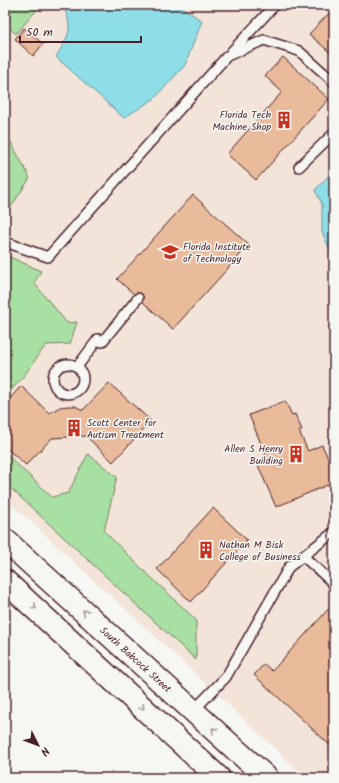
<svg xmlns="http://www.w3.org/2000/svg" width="339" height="783" font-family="Kalam,sans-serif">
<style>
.built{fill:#f2e4d8}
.green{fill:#a8dfa2;stroke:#797f66}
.water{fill:#8ddee7;stroke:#72929c}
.building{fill:#eabb9b;stroke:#4a1f2b}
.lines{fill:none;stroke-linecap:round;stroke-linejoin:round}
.lane-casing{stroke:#4a1f2b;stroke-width:12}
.secondary-casing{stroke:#4a1f2b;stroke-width:25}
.lane{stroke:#f6f6f2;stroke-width:9}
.secondary{stroke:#f6f6f2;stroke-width:22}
.oneway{stroke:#a99598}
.labels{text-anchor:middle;stroke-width:3;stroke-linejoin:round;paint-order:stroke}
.poi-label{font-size:10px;fill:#4a1f2b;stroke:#f6f6f2;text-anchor:start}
.street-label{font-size:10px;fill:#4a1f2b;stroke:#f6f6f2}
</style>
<rect width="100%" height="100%" fill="#f6f6f2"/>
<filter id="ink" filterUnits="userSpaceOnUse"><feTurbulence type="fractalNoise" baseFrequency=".025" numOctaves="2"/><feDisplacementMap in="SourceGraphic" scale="8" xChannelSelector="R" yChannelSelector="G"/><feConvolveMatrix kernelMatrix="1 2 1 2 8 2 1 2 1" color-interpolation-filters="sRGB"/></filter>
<g filter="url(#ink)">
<path class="built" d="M5,5H334V778H306L201,679L5,498Z"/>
<path class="green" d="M5,5H39L40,6L16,34L5,24Z
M5,131L30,178L5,216Z
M5,256H8L41,271L34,283L67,323L77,322L70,344L46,345L23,377L5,397Z
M5,453L52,497L68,493L88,454L117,477L104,531L135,562L196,620V660L5,483Z"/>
<path class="water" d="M63,5H179L202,21L185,65L155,98L124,118L56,57C69,34 74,31 63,5Z
M334,170V259L322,232V204L315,190Z"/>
<path class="building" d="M334,8V56L309,34Z
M24,28L43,44L33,56L15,39Z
M283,57L329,99L256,180L227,154L282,92L265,76Z
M193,195L249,245L173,329L117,279Z
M109,383L151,421L113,462L86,436L52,438L26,465L5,447V404L21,386L49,413L60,407L68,406H75L83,410Z
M285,401L292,415L295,414L302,430L299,431L308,451L322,445L334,471V482L276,507L257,463L267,458L249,415Z
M213,508L247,540L191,602L157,569Z
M334,603V746L333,748L254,675L264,664L272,671Z"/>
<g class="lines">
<g class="lane-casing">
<path id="lane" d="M231,52L275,5
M299,167L334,133
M5,243H8L48,257L227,56L264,40L299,51L334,82
M102,342L138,298
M53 379a15 15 0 1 1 30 0a15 15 0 1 1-30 0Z
M77,367L98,339
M303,556L334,584
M193,711L226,677L289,567L334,532"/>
</g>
<g class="secondary-casing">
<g id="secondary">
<path id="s1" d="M5,540L267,778"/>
<path d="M5,581L219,778"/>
</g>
</g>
<use href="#lane" class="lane"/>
<use href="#secondary" class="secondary"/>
</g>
<defs><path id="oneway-chevron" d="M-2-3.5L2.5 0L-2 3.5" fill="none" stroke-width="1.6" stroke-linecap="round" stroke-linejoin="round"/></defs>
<g class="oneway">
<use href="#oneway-chevron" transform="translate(34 607) rotate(43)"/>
<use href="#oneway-chevron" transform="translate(85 612) rotate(-138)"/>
<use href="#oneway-chevron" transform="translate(142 707) rotate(43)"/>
<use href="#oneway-chevron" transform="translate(214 730) rotate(-138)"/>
</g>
</g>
<defs>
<g id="building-bare" transform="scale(1.38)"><path d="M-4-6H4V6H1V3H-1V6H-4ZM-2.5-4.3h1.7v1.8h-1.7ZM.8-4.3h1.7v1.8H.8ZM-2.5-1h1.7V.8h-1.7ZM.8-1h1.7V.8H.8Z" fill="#c8321e" stroke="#f6f6f2" stroke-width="2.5" paint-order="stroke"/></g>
<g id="university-bare" transform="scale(1.38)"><path d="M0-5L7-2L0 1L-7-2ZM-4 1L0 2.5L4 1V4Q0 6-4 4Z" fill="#c8321e" stroke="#f6f6f2" stroke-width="2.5" paint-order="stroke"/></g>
</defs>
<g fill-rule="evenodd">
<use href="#building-bare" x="284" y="120"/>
<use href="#university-bare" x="170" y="252"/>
<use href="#building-bare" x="74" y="428"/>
<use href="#building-bare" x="296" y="454"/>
<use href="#building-bare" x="206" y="550"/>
</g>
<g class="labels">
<g class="poi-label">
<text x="271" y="118" text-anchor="end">Florida Tech<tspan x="271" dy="12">Machine Shop</tspan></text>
<text x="183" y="250">Florida Institute<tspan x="183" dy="12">of Technology</tspan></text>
<text x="87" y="426">Scott Center for<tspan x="87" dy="12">Autism Treatment</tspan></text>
<text x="283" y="452" text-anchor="end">Allen S Henry<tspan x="283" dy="12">Building</tspan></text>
<text x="219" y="548">Nathan M Bisk<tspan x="219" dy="12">College of Business</tspan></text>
</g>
<g class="street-label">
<text dy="4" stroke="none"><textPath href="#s1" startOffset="177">South Babcock Street</textPath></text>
</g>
</g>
<rect width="339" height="783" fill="none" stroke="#f6f6f2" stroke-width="20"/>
<rect x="10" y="10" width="319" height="763" fill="none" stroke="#4a1f2b" stroke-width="1.5" filter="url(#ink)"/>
<g transform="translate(38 745) rotate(132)" stroke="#f6f6f2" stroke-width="3" paint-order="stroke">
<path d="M0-3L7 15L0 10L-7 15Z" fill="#4a1f2b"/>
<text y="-6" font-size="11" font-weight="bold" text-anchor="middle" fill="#4a1f2b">N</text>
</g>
<path d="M20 36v6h121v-6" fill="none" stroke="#4a1f2b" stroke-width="2"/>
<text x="26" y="36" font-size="12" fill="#4a1f2b" stroke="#f6f6f2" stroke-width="3" paint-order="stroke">50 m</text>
</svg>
